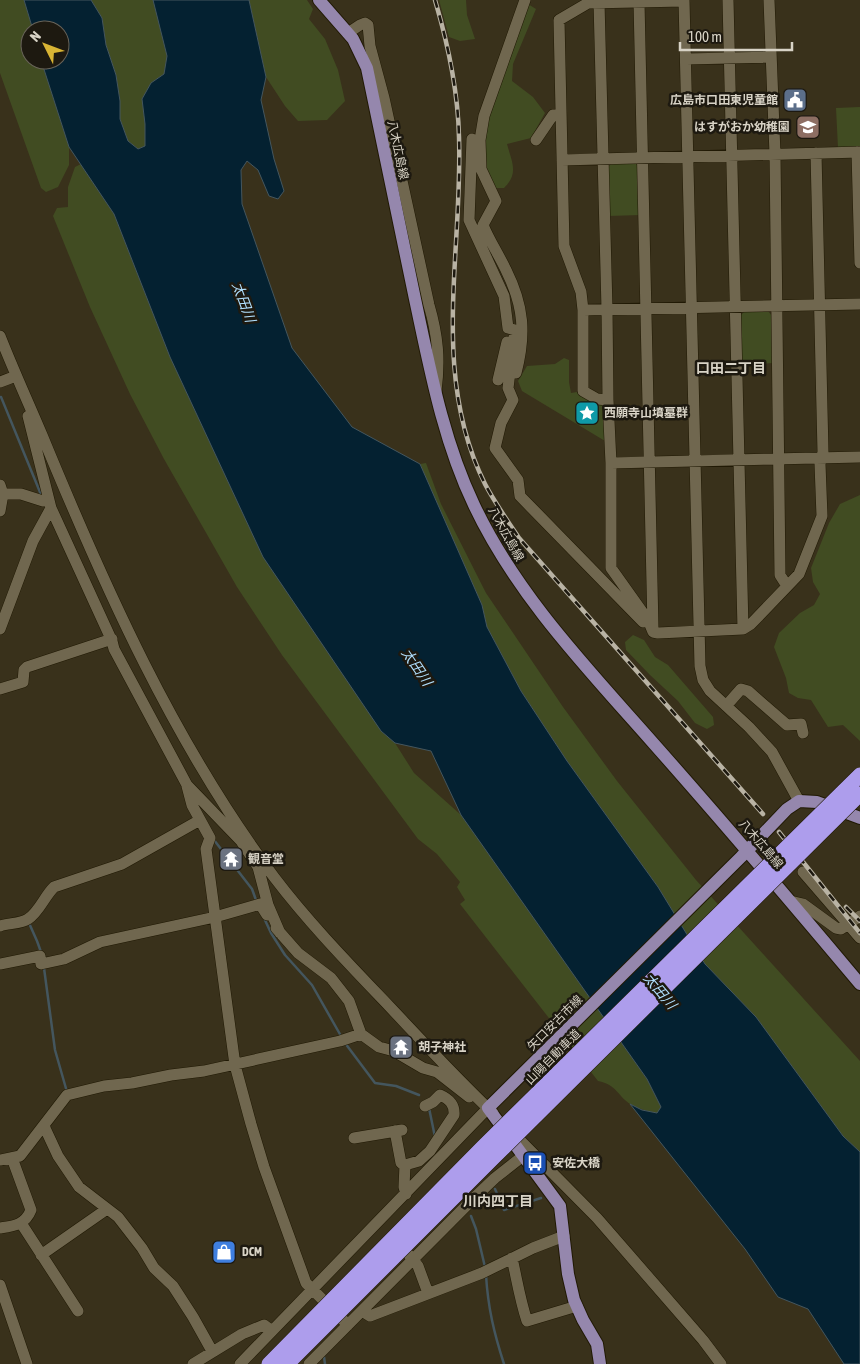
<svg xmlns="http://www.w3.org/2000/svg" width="860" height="1364" font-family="'Asap Condensed','Noto Sans JP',sans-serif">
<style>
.green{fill:#414c22}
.water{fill:#042131;stroke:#44565e}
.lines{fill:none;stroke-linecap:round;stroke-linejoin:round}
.stream{stroke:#44565e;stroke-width:2.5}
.minor-casing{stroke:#201904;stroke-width:12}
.major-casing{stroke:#201904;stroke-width:14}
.minor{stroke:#70674f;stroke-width:11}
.major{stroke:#9587ad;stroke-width:12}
.rail-casing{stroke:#b9b3a4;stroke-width:4.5}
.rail{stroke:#1d1910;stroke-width:2.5;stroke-dasharray:8;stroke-linecap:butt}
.highway-bridge-casing{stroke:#201904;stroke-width:16;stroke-linecap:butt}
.highway-bridge{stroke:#ad9dec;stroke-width:15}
.labels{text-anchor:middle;stroke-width:5;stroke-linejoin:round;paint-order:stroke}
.poi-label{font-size:12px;font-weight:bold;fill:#d8d3c6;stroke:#1d1910;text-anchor:start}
.street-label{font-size:12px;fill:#d8d3c6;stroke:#1d1910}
.water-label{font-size:14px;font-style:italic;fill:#afdefc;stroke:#1d1910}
.neighbourhood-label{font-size:14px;font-weight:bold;fill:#d8d3c6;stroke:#1d1910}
</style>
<rect width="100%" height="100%" fill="#39311b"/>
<path class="green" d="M0,0H24L33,30H30V60H41L69,147V165L58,187L46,192L41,188L0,73Z
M91,0H153L167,56L164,74L151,83L145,124V146L138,149L128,141L120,119V101L116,75L106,45L102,18Z
M249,0H307L313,9L309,19L325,39L338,70L345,101L327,120L298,121L285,106L266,77Z
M439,0H466L467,15L475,39L460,41L449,37Z
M528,4L536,9L513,64L512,81L533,97L545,113L531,138L507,144C512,163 519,173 504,188H494L484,167L485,138L490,115Z
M860,107V147L838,148L836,108Z
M635,163L639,167L641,215L608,216V167L611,164Z
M81,164L114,214L170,357L381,731L395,743L414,773L461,815L482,844L647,1079L661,1107L657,1114C648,1111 639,1109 630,1104C617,1095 617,1085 598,1081L460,904L465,900L457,887L460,882L437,854L418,839L282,655L237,587L164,459L130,394L90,307L53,216L57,208L68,207V187L75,167Z
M768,311L772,316L773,363L740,365V316L744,312Z
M564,358L569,360V382L571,393L583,391L608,400L610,444L522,391L518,381L527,366L555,364Z
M426,463L441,504L486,593L563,707L617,781L696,880L860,1061V1152L843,1136L756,1017L705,964L658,887L567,761L521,691L487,627L482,605L420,464Z
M860,495V741L843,725L828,727L811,700L798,698L789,693L786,678L774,647L779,633L800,613L814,605L820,594L813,582L811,568L829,523L840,504Z
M633,635L644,640L655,657L668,665L713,717L714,725L707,729L695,723L678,701L650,675L626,650L625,642Z"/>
<path class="water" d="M24,0H91L102,18L106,45L116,75L120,101V119L128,141L138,149L145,146V124L142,99L151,83L164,74L167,56L153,0H249L266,77L261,100L274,159L284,191L278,199L269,196L258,170L247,161L241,170L242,204L292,348L352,427L420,464L482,605L487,627L521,691L567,761L658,887L705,964L756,1017L843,1136L860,1152V1364H844L808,1309L778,1297L745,1249L630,1104L642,1110L657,1113L661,1107L647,1079L461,815L431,751L395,743L381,731L263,557L170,357L114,214L69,147L41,60H60V30H33Z"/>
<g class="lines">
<path class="stream" d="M1,397L42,497
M214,840L252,889L256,900
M264,918L271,933L285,955L312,985L341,1036
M29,923L37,941L41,952
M44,968L55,1050L67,1092
M345,1043L375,1083L396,1086L419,1095
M429,1108L435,1137
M495,1189L504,1210L541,1198
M471,1216L476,1229L485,1267
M486,1275C488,1308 494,1333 504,1364
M324,1357L325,1364"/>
<g class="minor-casing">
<path id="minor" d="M684,0L700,666L703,680L710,691L749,727L772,752L799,801
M728,0L743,629
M769,0L775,154L780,575L787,586
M599,2L607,309L608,400L611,463V568L648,620L653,632L658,633L743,629L751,624L799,574L822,516L820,464L823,452L816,153
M639,2L653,628
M348,33L360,25L365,23L368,25L370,46L384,98L429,305C438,336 440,360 436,391
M686,59L771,57
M472,139L469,220L504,296L508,328L515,330L508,388L513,400L501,423L495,448L518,480L520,496L643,622
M536,140L553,115L561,114
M857,152L860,263
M562,160L860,152
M583,310L860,304
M0,336C13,369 28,402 42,435C105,588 174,743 274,877C309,923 349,964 389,1006C423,1042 457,1079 493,1113
M516,373C526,334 524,306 506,270C499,255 489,240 483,225L496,201L481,169L480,140L484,116L525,0
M498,380L507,342
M0,382L16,376
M608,400L597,399L583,391V310L581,292L564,246L559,20L588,3L684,1
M28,416L51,508L112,641L114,649L187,785L241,841L258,867L268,905L280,933
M611,463L860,457
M0,485L3,494L0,511
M0,494H21L43,501L49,500
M0,629L33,541L51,508
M0,689L23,682L24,670L27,667L112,639
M726,706L741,689L748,691L787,725L801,724L803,733
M187,786L192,805L210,838L206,849L235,1065L251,1124L264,1167L306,1283L348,1325
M803,872L860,938
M790,901L803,904L836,928L841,929L860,916
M0,926C8,923 21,924 28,919C39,912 44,897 54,887L122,864L200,820
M276,928L298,953L331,978L349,1001L361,1034L379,1047L394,1051L423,1068L437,1072L469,1097
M0,964L40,956L41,964L64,959L100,942L215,917L260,904L267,915
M44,1126L58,1156L79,1187L118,1217L142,1248L154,1268L173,1286L193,1317L212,1351
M510,1130L597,1218L703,1340L721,1364
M395,1131L401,1163L405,1165
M354,1138L402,1130
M0,1160L20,1156L67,1095L104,1086L132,1083L171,1075L204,1071L340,1041L361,1034
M406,1194L404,1187L405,1165L419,1161L430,1151L454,1115C455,1104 449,1099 440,1095L433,1102L425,1106
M21,1223L78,1311
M0,1228C14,1226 25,1225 31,1210L12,1158
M41,1255L107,1209
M409,1255L418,1266L428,1293
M512,1258C517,1280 520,1300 527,1321L577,1306
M0,1285L27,1364
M362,1311L370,1316L482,1273L533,1248L564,1236
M193,1364L242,1334L264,1325L272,1331
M240,1364L488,1108
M309,1364L475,1197L495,1178L523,1156"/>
</g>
<g class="major-casing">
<path id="major" d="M319,0L353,39L367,68C383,145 399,222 415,299C430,369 443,440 474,505C517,596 588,669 654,744C724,823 792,903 860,984
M600,1364L597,1344L583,1320L574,1300L568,1274L560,1206L488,1108L741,857L787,809L799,801L817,802L860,818"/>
</g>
<use href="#minor" class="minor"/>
<use href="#major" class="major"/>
<g class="rail-casing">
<path id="rail" d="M435,0C448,44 458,91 459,137C463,253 430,374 485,484C495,503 507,520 519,538L763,814
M779,832L860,933
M846,907L860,921"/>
</g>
<use href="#rail" class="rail"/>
<g class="highway-bridge-casing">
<path id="highway-bridge" d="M269,1364L483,1147L860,775
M287,1364L494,1157L860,794"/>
</g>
<use href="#highway-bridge" class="highway-bridge"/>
</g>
<defs>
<g id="civic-square" transform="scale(1.25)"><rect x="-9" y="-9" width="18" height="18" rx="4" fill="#5c6f8a" stroke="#1d1910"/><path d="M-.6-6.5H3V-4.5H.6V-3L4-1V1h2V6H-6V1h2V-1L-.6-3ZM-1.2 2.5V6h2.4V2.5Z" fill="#fff"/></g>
<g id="school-square" transform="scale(1.25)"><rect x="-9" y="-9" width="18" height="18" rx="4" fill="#8d6e63" stroke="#1d1910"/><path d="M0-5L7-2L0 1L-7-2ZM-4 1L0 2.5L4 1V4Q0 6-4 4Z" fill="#fff"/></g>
<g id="sight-square" transform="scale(1.25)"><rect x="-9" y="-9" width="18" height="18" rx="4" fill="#0f9aa8" stroke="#1d1910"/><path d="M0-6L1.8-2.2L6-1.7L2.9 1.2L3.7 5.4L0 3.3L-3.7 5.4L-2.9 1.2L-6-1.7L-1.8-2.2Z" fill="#fff"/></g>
<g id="temple-square" transform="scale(1.25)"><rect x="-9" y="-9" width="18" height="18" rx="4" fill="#6b7280" stroke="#1d1910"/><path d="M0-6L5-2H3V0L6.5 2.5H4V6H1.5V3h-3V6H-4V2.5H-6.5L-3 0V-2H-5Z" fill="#fff"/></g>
<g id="bus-square" transform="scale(1.25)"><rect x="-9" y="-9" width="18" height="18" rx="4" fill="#1a4fb4" stroke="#1d1910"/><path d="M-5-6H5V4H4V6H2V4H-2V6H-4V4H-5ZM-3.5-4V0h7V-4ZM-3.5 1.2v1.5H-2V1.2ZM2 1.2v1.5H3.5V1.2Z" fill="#fff"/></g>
<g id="shop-square" transform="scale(1.25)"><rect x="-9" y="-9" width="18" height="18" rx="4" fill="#3f7fe0" stroke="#1d1910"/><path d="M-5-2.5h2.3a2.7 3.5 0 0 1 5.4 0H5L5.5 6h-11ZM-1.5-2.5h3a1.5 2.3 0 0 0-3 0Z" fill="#fff"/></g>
</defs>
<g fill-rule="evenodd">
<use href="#civic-square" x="795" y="100"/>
<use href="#school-square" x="808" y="127"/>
<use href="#sight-square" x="587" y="413"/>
<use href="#temple-square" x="231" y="859"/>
<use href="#temple-square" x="401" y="1047"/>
<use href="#bus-square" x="535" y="1163"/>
<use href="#shop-square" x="224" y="1252"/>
</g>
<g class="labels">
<g class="poi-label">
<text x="778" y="104" text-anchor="end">広島市口田東児童館</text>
<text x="790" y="131" text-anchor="end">はすがおか幼稚園</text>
<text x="604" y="417">西願寺山墳墓群</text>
<text x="248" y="863">観音堂</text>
<text x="418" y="1051">胡子神社</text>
<text x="552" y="1167">安佐大橋</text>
<text x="242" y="1256">DCM</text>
</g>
<g class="street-label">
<text transform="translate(398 150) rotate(78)" y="4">八木広島線</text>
<text transform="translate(506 534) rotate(61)" y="4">八木広島線</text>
<text transform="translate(761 844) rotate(49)" y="4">八木広島線</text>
<text transform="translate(555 1023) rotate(-45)" y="4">矢口安古市線</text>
<text transform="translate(553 1057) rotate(-45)" y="4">山陽自動車道</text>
</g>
<g class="water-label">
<text transform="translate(244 302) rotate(70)" y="5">太田川</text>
<text transform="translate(417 667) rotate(56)" y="5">太田川</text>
<text transform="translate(660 991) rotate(50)" y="5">太田川</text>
</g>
<g class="neighbourhood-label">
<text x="731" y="373">口田二丁目</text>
<text x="498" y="1206">川内四丁目</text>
</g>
</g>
<g transform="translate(45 45) rotate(312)"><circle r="24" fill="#1d1910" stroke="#686359"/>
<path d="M0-4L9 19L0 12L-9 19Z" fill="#d8b434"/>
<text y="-8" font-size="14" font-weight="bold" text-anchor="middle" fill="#d8d3c6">N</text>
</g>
<path d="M680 42v8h112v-8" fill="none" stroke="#d8d3c6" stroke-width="2.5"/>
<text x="688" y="42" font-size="15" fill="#d8d3c6" stroke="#1d1910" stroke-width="4" paint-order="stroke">100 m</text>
</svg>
